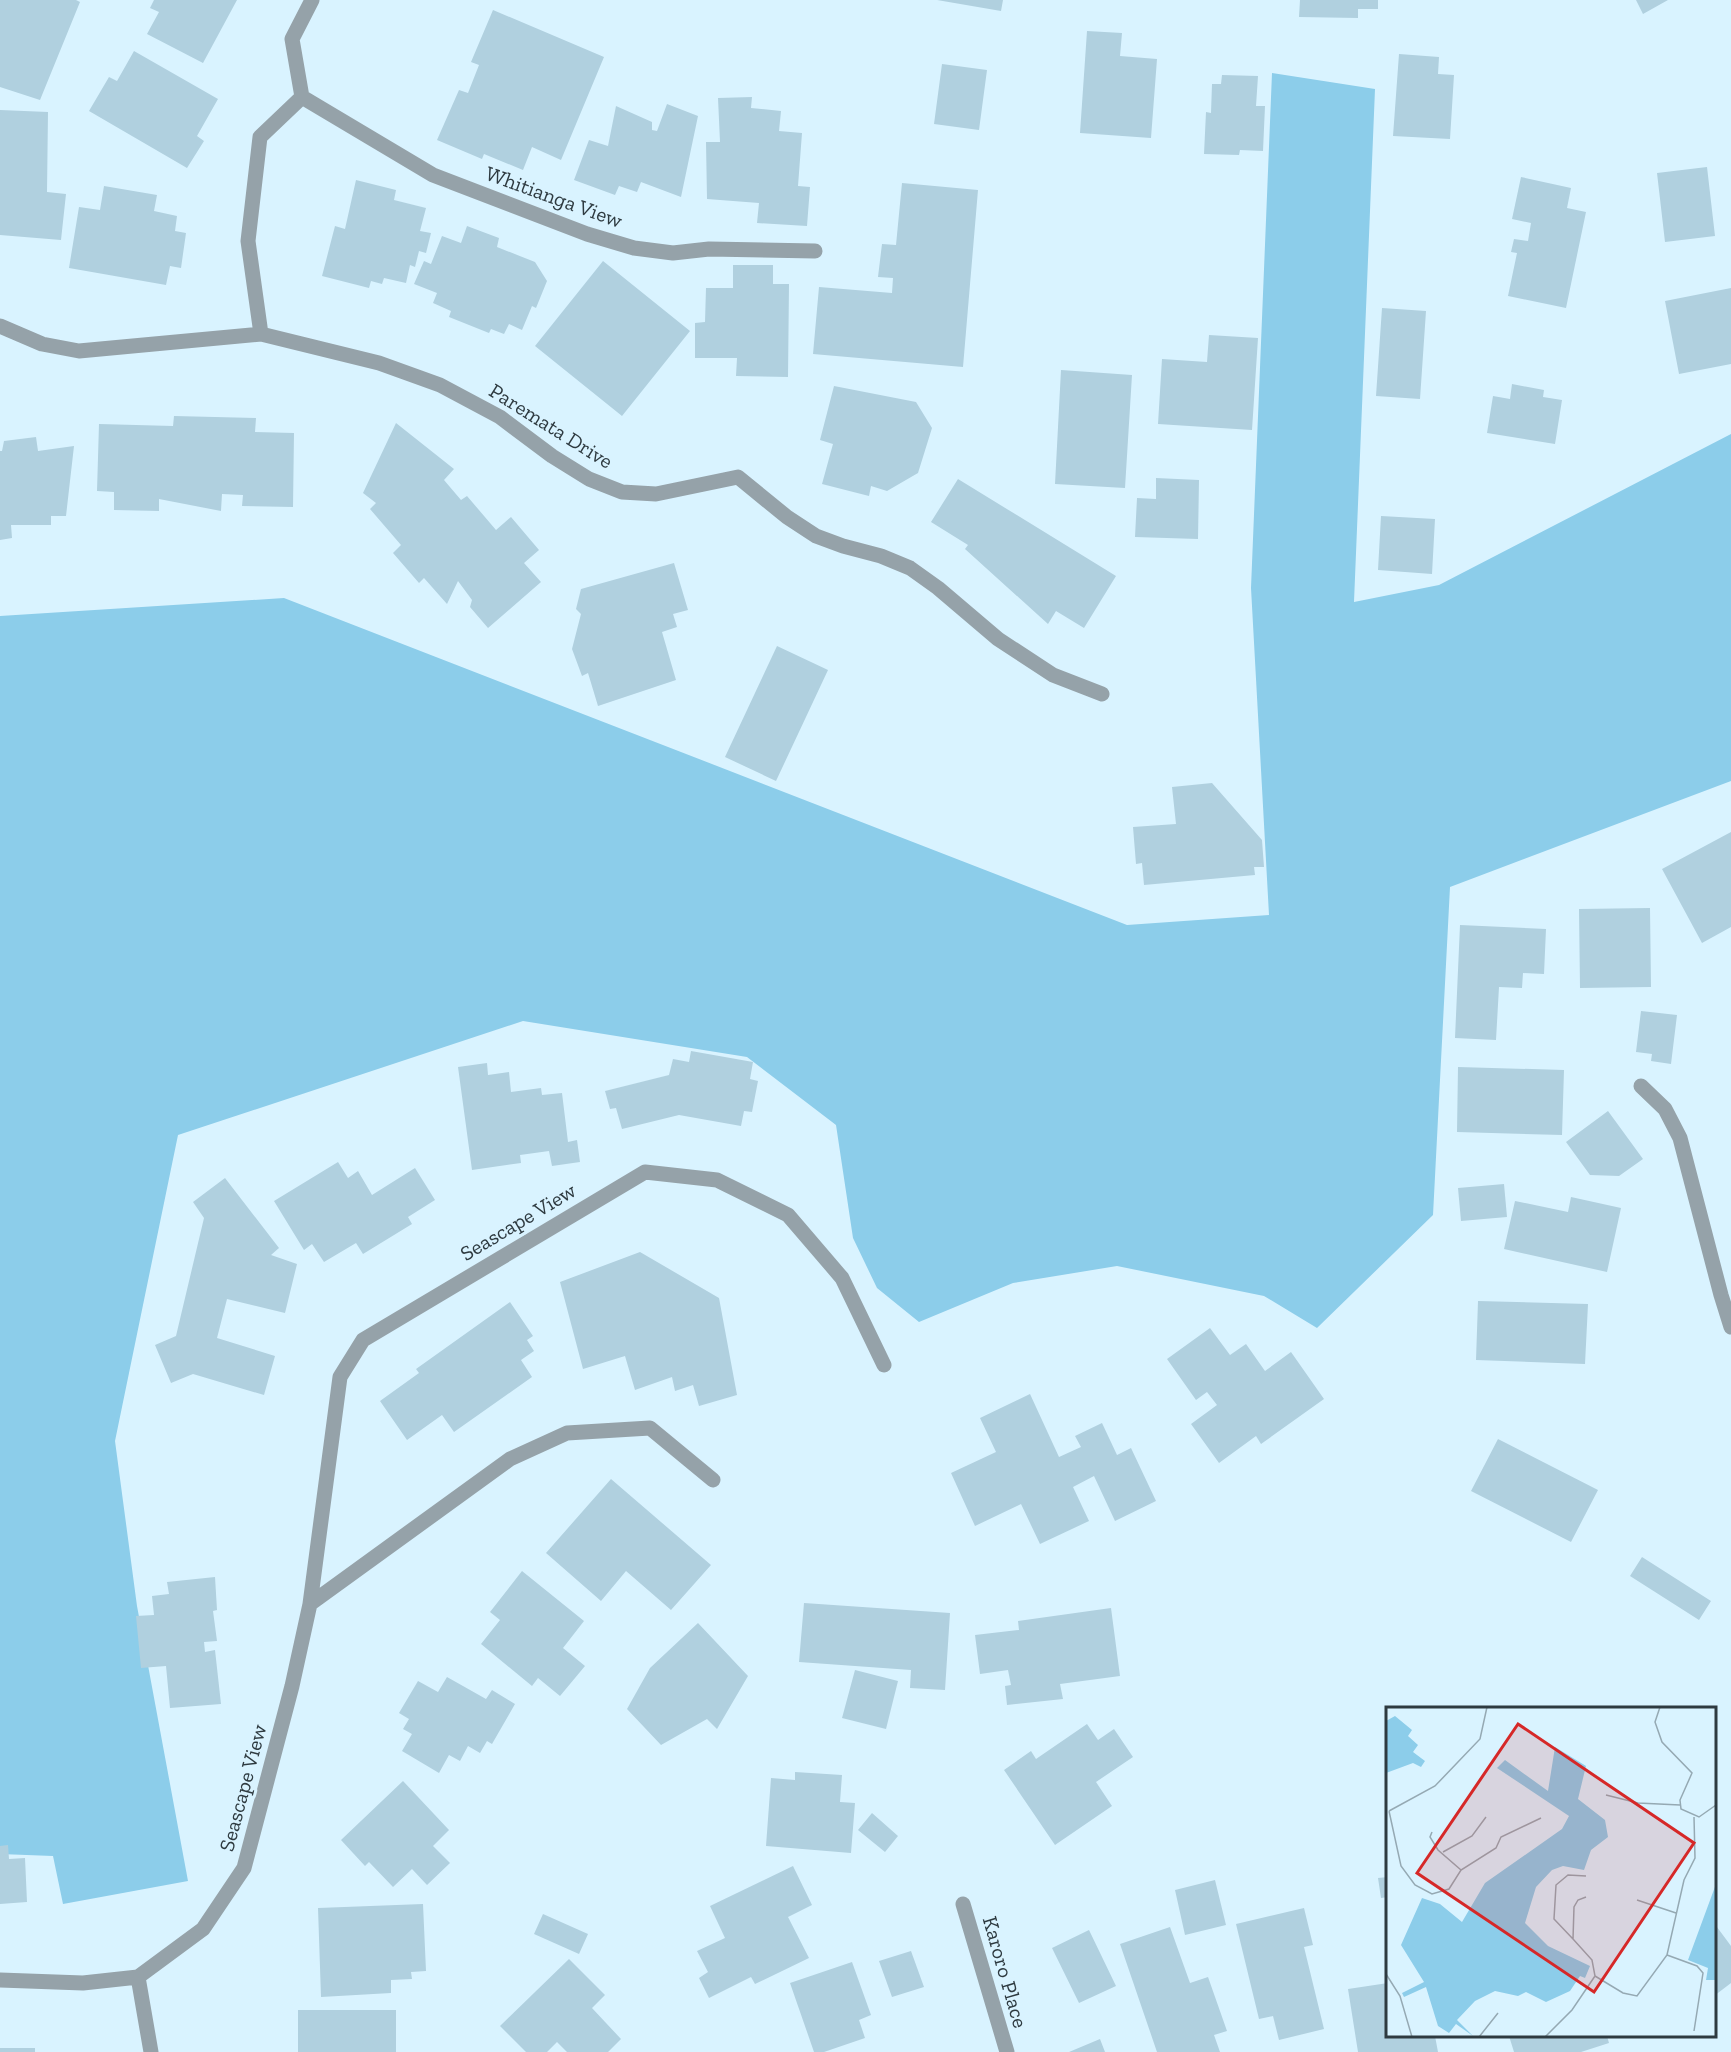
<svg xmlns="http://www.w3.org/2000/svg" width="1731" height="2052" font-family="'Zilla Slab',serif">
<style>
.green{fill:#8ccdea}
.building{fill:#b0d0df}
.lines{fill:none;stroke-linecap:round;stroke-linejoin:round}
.minor{stroke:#95a2a9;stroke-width:15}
.labels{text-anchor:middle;stroke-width:6;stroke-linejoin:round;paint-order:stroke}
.street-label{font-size:21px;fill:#2e3a40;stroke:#d9f3ff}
.inset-road{fill:none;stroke:#95a9b3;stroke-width:1.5}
.view{fill:#d62828;fill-opacity:0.15;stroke:#d62828;stroke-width:3}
.inset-edge{fill:none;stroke:#2e3a40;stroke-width:3}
</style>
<rect width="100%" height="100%" fill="#d9f3ff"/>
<path class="green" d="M1272,73L1375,89L1354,602L1439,585L1731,434V781L1450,887L1433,1215L1317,1328L1264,1296L1117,1266L1013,1283L919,1322L877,1288L853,1238L836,1125L747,1057L523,1021L178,1135L115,1441L137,1606L188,1881L63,1904L53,1856L0,1854V616L284,598L1127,925L1269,915L1251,588Z"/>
<path class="building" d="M0,0H76L80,2L40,100L0,87Z
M154,0H237L203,63L147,34L159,12L150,8Z
M937,0H1003L1001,11Z
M1300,0H1378V9H1358V18L1299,17Z
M1636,0H1668L1643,14Z
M493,10L604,57L561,160L532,147L523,170L484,154L482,159L437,140L459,90L468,93L479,65L471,62Z
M1087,31L1122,33L1120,56L1157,59L1151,138L1080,133Z
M134,51L218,99L197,136L204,141L187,168L89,111L109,77L117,81Z
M1399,54L1439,57L1438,74L1454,75L1450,139L1393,136Z
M942,64L987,70L979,130L934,124Z
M1222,75L1258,76L1256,106H1265L1263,151L1240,150L1239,155L1204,154L1206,112L1211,113L1212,84H1221Z
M752,97L751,108L781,111L779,131L802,133L798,186L810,187L807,226L757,223L759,203L707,199L706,142H720L718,98Z
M667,104L698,116L681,197L641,182L637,192L619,186L615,195L574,180L589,140L608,146L616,106L652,122V130L657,131Z
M0,110L48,112L47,192L66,194L61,240L0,235Z
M1707,167L1715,236L1665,242L1657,173Z
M1521,177L1571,188L1567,208L1586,212L1566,308L1508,296L1517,253L1511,252L1514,239L1528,241L1531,223L1512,219Z
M356,180L396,190L394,200L426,208L420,231L431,233L426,253L419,251L415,267L410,265L406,283L384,278L382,284L371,281L369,288L322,276L335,226L345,229Z
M902,183L978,190L963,367L813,354L819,287L892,293L893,278L878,277L882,244L896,245Z
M104,186L157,195L154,211L177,216L175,231L186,233L181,268L170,266L166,285L69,268L79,207L100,210Z
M467,226L499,238L497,247L535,262L547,281L536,308L532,306L522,330L509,324L504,334L491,329L489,333L449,317L451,311L433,303L437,293L414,284L424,261L431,264L442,236L461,243Z
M603,261L690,331L622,416L535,346Z
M733,265H773V284H789L788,377L736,376L737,358H695V323L705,322L706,288H733Z
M1731,288V364L1679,374L1665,301Z
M1382,308L1426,311L1420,399L1376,396Z
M1209,335L1258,338L1252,430L1158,424L1162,359L1207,362Z
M1061,370L1132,375L1125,488L1055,484Z
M1512,384L1544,390L1543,397L1562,400L1555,444L1487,433L1493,396L1510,399Z
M834,386L916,402L932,428L918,473L887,491L871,486L869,496L822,484L833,444L820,440Z
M174,416L256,418L255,432L294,433L293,507L242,506L243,495L222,494L221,511L159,499V511L114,510V492L97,491L99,424L173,426Z
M396,423L454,469L444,480L461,500L467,496L496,530L511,517L539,550L524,563L541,582L488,628L470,607L472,600L458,581L447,604L424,578L419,583L393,553L401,545L370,509L376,503L363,493Z
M36,437L38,451L74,446L66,516H51V525H11L12,538L0,540V451H2L4,441Z
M1156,478L1199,480L1198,539L1135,537L1137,498L1156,499Z
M958,479L1116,576L1084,628L1056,611L1048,624L965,549L968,545L931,522Z
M1381,516L1435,519L1432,574L1378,570Z
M674,563L688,610L673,614L677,627L662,632L676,680L598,706L588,673L582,676L572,649L581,614L576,609L581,589Z
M777,646L828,670L776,781L725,757Z
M1212,783L1262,840L1264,867H1254L1255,875L1144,885L1142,863L1136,864L1133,827L1176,824L1172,787Z
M1731,832V927L1702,943L1662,869Z
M1650,908L1651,987L1580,988L1579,909Z
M1460,925L1546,929L1544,974L1523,973L1522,988L1499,987L1496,1040L1455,1038Z
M1641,1011L1677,1015L1671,1064L1651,1061L1652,1054L1636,1052Z
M691,1051L753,1062L750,1079L758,1081L752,1112L744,1111L741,1126L679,1115L622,1129L616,1108L610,1109L605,1091L669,1075L673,1059L689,1062Z
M487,1063L488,1075L509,1072L511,1092L541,1088L542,1095L562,1093L568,1142L577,1140L580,1162L552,1166L549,1151L520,1155L521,1163L472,1170L458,1067Z
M1458,1067L1564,1070L1562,1135L1457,1132Z
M1608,1111L1643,1159L1619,1176L1590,1175L1566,1142Z
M338,1162L348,1178L358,1171L372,1195L415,1168L435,1200L408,1217L412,1224L363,1254L356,1243L324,1262L312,1244L304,1250L274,1201Z
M225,1178L279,1248L271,1255L297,1264L285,1313L227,1299L217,1338L275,1356L264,1395L193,1374L171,1383L155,1345L176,1336L204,1218L193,1202Z
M1504,1184L1507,1217L1461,1221L1458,1188Z
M1571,1197L1621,1208L1607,1272L1504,1249L1515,1201L1568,1212Z
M640,1252L719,1298L737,1395L699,1406L693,1385L675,1391L672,1377L635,1390L625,1356L583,1369L560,1282Z
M1478,1301L1588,1304L1585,1364L1476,1360Z
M510,1302L533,1336L527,1340L534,1351L521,1360L532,1377L454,1432L442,1415L407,1440L380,1401L419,1373L416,1369Z
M1210,1328L1230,1355L1246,1344L1265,1371L1291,1352L1324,1399L1261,1444L1256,1436L1219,1463L1191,1424L1217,1405L1207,1392L1196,1400L1167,1359Z
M1030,1394L1059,1457L1081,1447L1075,1436L1102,1423L1117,1455L1131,1448L1156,1501L1115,1521L1094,1476L1073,1487L1089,1521L1040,1544L1021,1504L975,1526L951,1473L996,1452L980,1418Z
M1498,1439L1598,1490L1571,1542L1471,1491Z
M611,1479L711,1565L671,1610L626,1571L601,1601L546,1553Z
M1642,1557L1711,1601L1699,1620L1630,1576Z
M522,1571L584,1621L563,1648L585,1666L560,1696L538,1678L532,1686L481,1644L500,1620L490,1612Z
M215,1577L217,1610L213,1611L217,1641L204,1642L205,1652L215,1650L221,1704L170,1708L166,1666L141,1668L136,1616L154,1615L152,1596L169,1594L167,1582Z
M804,1603L950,1613L945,1690L910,1688L911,1670L799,1662Z
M1111,1608L1120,1676L1060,1684L1063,1699L1007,1705L1005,1686L1011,1685L1008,1670L980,1674L975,1635L1019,1630L1018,1621Z
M698,1623L748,1676L717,1729L707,1719L661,1745L627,1709L650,1668Z
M855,1670L898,1681L886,1729L842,1718Z
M447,1677L486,1699L492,1690L515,1704L492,1744L487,1741L480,1753L468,1746L460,1761L449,1755L439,1773L402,1751L412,1734L403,1729L409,1719L399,1713L418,1681L438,1692Z
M1087,1724L1098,1740L1114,1729L1133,1757L1096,1782L1112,1806L1055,1845L1004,1770L1031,1751L1036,1759Z
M795,1772L842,1775L840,1802L855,1803L851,1853L766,1846L771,1778L795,1780Z
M403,1781L449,1830L433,1846L450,1863L427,1885L412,1869L393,1887L369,1862L365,1866L341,1840Z
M872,1813L898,1836L885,1852L858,1830Z
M8,1845L9,1859L25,1858L27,1902L0,1904V1846Z
M793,1866L812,1905L788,1917L809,1958L755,1984L751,1977L709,1998L699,1978L708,1972L697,1951L725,1938L710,1906Z
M1388,1877V1897L1381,1898L1378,1878Z
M1215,1880L1226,1925L1185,1935L1175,1890Z
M423,1904L426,1971L411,1972L412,1979L391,1980V1993L321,1997L318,1908Z
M1304,1908L1313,1945L1304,1947L1324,2029L1279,2040L1273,2016L1259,2019L1236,1924Z
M543,1914L588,1934L579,1954L534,1934Z
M1714,1923L1731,1946V1983L1714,1996Z
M1170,1927L1190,1983L1208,1977L1227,2031L1214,2035L1220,2052H1157L1120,1944Z
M1089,1930L1116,1986L1079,2003L1052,1948Z
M911,1951L924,1987L892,1997L879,1961Z
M569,1959L605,1995L592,2008L621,2039L608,2052H567L557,2042L547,2052H526L500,2026Z
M852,1962L871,2015L859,2020L865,2038L824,2052H814L790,1983Z
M1388,1983V2036H1435L1438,2052H1358L1348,1989Z
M298,2010H396V2052H298Z
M1509,2036H1607L1609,2043L1581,2052H1514Z
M1100,2039L1105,2052H1069Z
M0,2048H35V2052H0Z"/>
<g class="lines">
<path class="minor" d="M302,97L433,175L587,234L634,248L673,253L709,249L815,251
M0,326L42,344L79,351L261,334L379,363L440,385L500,417L552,456L589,479L622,492L656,494L738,477L787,517L816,536L843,546L881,556L910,568L938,588L998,639L1053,675L1102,694
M261,334L248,241L260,137L302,97L292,39L312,0
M1641,1086L1665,1109L1680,1138L1721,1295L1731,1327
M310,1604L340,1377L363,1340L645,1172L717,1180L788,1215L842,1278L884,1365
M963,1904L1007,2052
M138,1977L203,1929L244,1868L292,1686L310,1604L510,1459L567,1433L650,1428L713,1480
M138,1977L151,2052
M0,1980L83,1983L138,1977"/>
</g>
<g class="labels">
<g class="street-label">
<text transform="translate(554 197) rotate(20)" y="7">Whitianga View</text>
<text transform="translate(551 426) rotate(32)" y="7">Paremata Drive</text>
<text transform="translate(518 1222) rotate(-31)" y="7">Seascape View</text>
<text transform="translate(243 1788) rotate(-75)" y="7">Seascape View</text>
<text transform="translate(1005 1972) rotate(74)" y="7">Karoro Place</text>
</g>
</g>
<g transform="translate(1386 1707)">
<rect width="330" height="330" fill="#d9f3ff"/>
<path d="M9,9L26,23L22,29L32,38L27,45L39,54L35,60L27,56L0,66V14ZM169,40L200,59L192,92L219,113L222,130L205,143L198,163L177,159L166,163L150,180L139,216L162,239L204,259L199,271L194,269L184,284L160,295L140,285L132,289L109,284L89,294L71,313L87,329L70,317L63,326L52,319L40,280L18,290L16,286L38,275L15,238L36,191L54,197L76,215L99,176L176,122L183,109L111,61L119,53L162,84ZM330,177V273H320L322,261L302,253Z" fill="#8ccdea"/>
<path class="inset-road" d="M274,0L269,15L276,35L306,66L294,93L295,102L313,110L330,98M220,88L252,96L294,98M3,104L15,159L29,178L46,187L63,182L75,163L110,141L115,130L155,111M3,104L49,79L94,32L101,0M46,125L44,130L52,143L75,163M57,145L86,129L100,110M200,190L192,193L188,200L187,232L206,253L209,269M251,193L290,206M187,232L168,212L170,178L182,168L200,169M281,248L311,259L317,266L308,324M0,267L14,289L26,330M209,269L237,286L251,289L281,248L298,173L309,151L308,110M93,330L112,306M159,330L186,303L209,269"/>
<path class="view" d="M132,17L308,136L208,285L31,166Z"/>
<rect width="330" height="330" class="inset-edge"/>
</g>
</svg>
